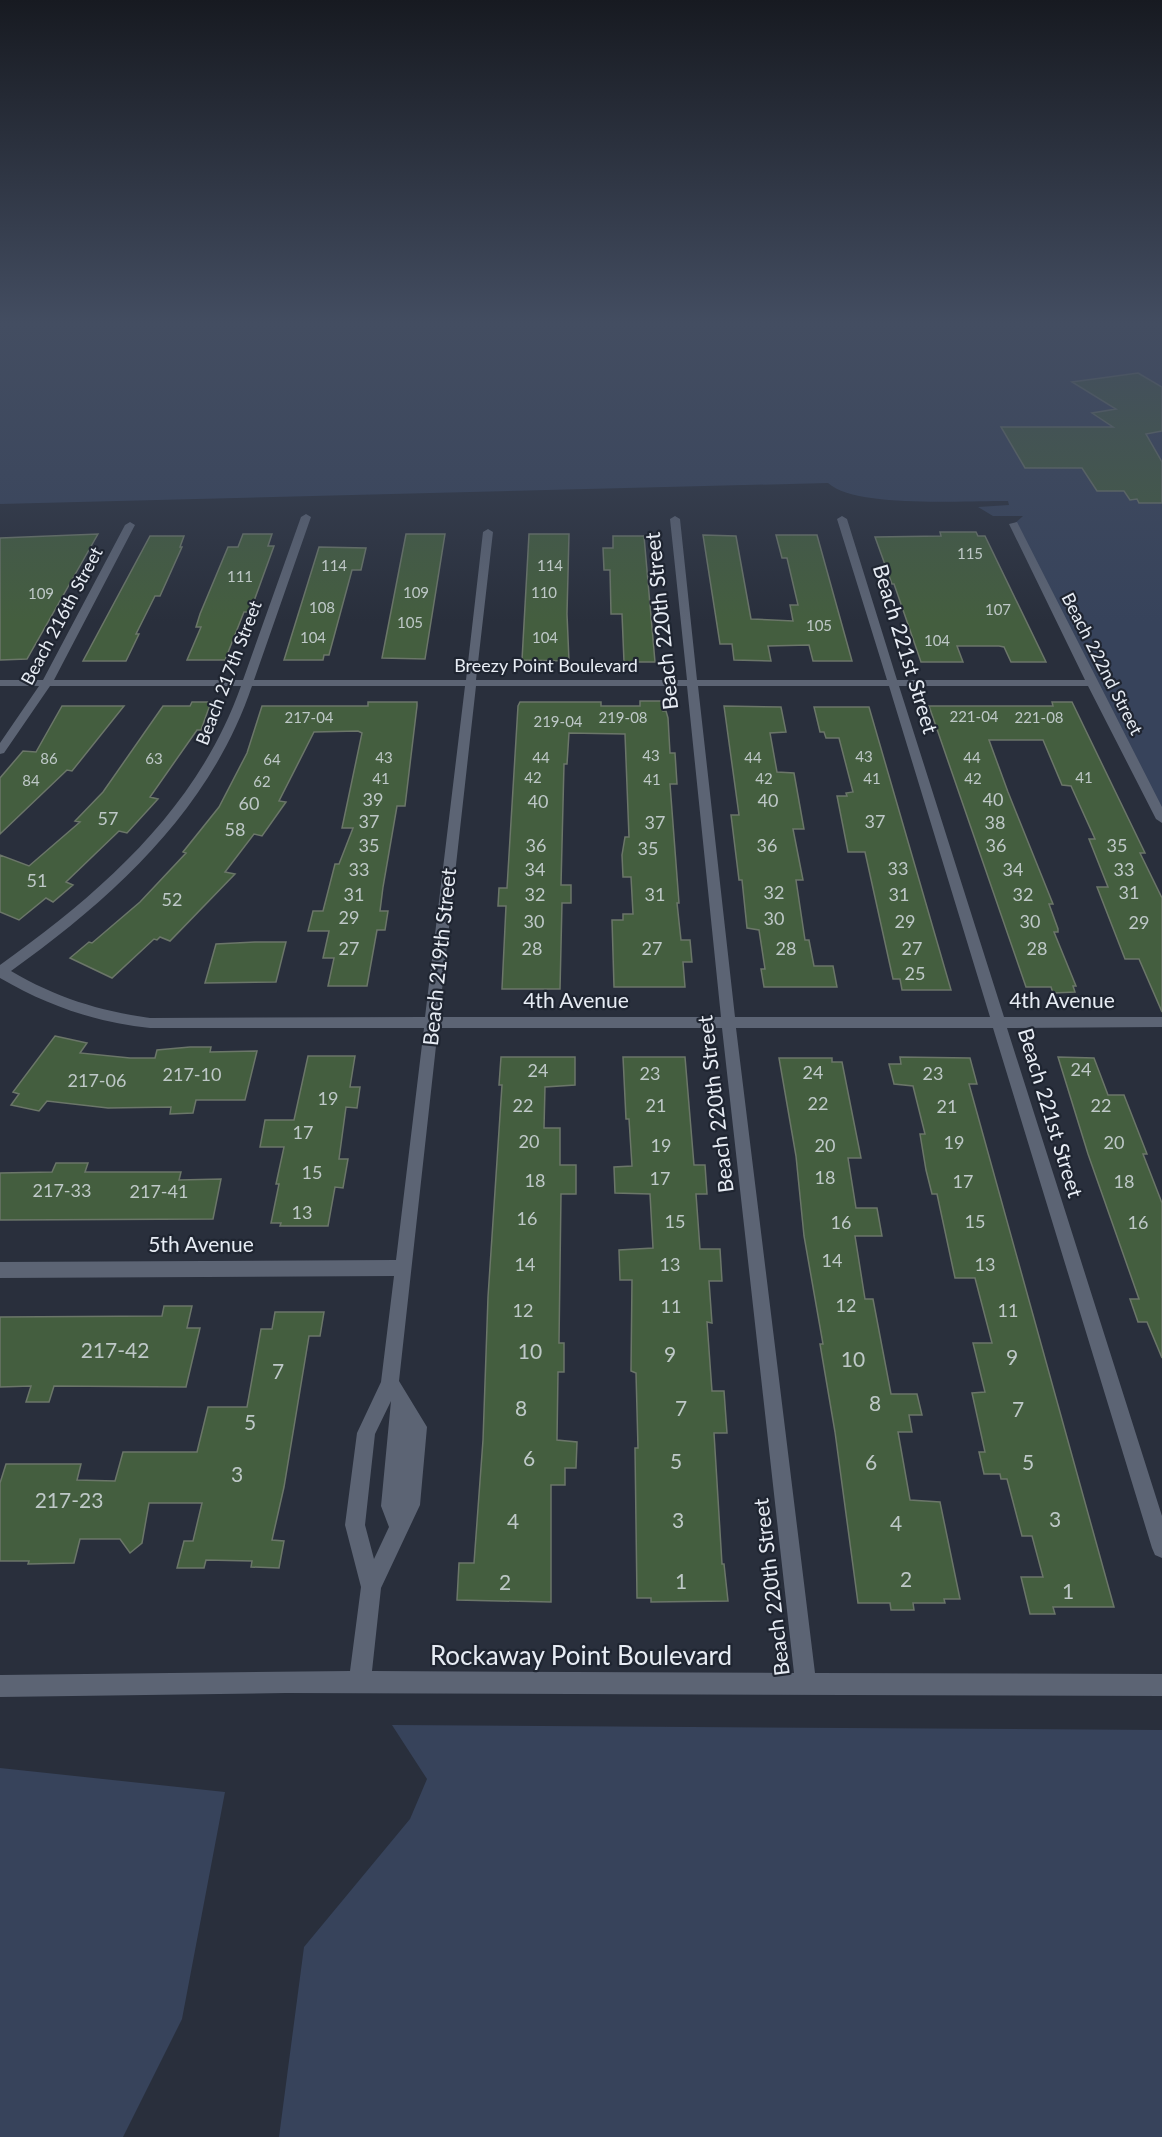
<svg xmlns="http://www.w3.org/2000/svg" width="1162" height="2137" font-family="Lato,sans-serif">
<style>
.green{fill:#37435b}
.building{fill:#445e3f;stroke:#6b7669;stroke-width:1.5}
.lines{fill:none;stroke-linecap:round;stroke-linejoin:round}
.minor{fill:#5c6474;fill-rule:evenodd}
.labels{text-anchor:middle;stroke-width:4.5;stroke-linejoin:round;paint-order:stroke}
.far-number-label{font-size:15px;fill:#bec8c7}
.far-street-label{font-size:18px;fill:#e7ecf4;stroke:#1f2531}
.number-label{font-size:18px;fill:#bec8c7}
.street-label{font-size:21px;fill:#e7ecf4;stroke:#1f2531}
.near-number-label{font-size:21px;fill:#bec8c7}
.near-street-label{font-size:26px;fill:#e7ecf4;stroke:#1f2531}
</style>
<rect width="100%" height="100%" fill="#292f3c"/>
<path class="green" d="M0,323H1162V813L1014,524L1023,516H993L978,507L1009,505L1008,501C968,500 857,509 828,483L0,504Z
M392,1725L1162,1730V2137H279L304,1947L410,1819L427,1779Z
M0,1768L225,1792L182,2019L123,2137H0Z"/>
<path class="building" d="M1138,373L1162,387V431L1146,434L1162,462V503H1139L1137,499L1130,500L1124,491H1097L1082,468H1025L1001,427H1113L1092,413L1116,409L1072,382Z
M940,532H976L978,536H985L1046,662H1011L1004,647L999,646H957L963,662H921L894,584H892L875,537L941,536Z
M98,534L27,659L0,660V538Z
M243,534H272L268,546H274L250,612H244L225,660H187L201,627H196L200,614L228,547H238Z
M406,534H445L425,659L382,658Z
M529,534H569L567,614L569,661L522,660Z
M703,535L736,536L751,619L793,621L790,605H798L787,558H782L776,535H817L852,661H813L809,645L768,646L771,661L734,660L732,644H720Z
M150,536H184L180,547H182L160,596H155L136,634H139L126,661H83Z
M613,536H644L655,662H624L622,614H611L610,570H604L603,548H613Z
M319,547L366,548L361,570H352L329,655H324L323,660H284Z
M640,701H663V711H666L668,718L670,753H675L677,784H670L679,903H677L681,940H690L692,962H683L685,987H614L612,920H623V914H633L631,877H623L622,855L625,837H629L625,734L569,733L567,764H564L561,885H571V903H562L560,989H502L506,906H498L499,888H507L518,706L520,702H601V706H640Z
M192,702H211L201,730H197L150,797L158,799L127,833L119,831L66,882L73,885L53,902L46,898L19,920L0,912V855L29,866L80,822L75,821L103,792L163,706H190Z
M368,702H417V706L405,806H397L383,887L380,911H388L385,930H377L367,986H328L334,958H323L329,931H308L313,911H323L335,864H339L353,828H342L362,733L358,731L314,732L279,801L286,802L262,836L254,834L225,872L235,874L170,941L160,937L157,940L154,939L112,978L70,958L89,942L92,943L140,902L186,853L183,852L219,807L247,753L262,706H368Z
M1052,702H1072L1145,853H1140L1162,898V1012L1139,959H1125L1097,887H1108L1089,839H1095L1071,786L1062,785L1043,740H989L1008,792L1053,904H1049L1058,929V932H1054L1076,986H1073L1075,992L1053,993L1051,987H1026L929,706H1053Z
M62,706H124L72,771L67,770L0,834V778L23,751L36,752Z
M724,706L781,707L786,732L770,733L777,772L794,773L804,829H793L803,880H796L805,940H809L814,966H833L837,987H764L761,969H765L759,930L747,928L742,880H739L731,815H739Z
M814,707H869L951,990H902L900,979H893L865,852H848L837,796H847L846,793L853,792L839,738H826L824,732H820Z
M255,942H286L276,982L205,983L216,944Z
M55,1036L87,1043L80,1053L130,1058H155L157,1050L190,1047H211L210,1052L257,1051L245,1100H196L193,1113L170,1114L171,1107L108,1108L47,1101L39,1111L11,1105L19,1094L13,1092Z
M308,1056H355L350,1087H360L357,1108L346,1107L339,1159H348L343,1188L335,1187L328,1226H280L281,1223H271L279,1184H276L284,1147H260L265,1120H294Z
M501,1057H575V1085L545,1087L544,1128H560V1165H576V1194H561L559,1343H564V1372H558L557,1440L577,1442L576,1468H565V1485H551V1602L457,1600L459,1563H474L483,1440L488,1297L502,1085H499Z
M623,1057H685L694,1165H705L707,1194H696L700,1249H720L722,1281H709L712,1323L707,1322L712,1391H724L727,1433H714L722,1564H724L728,1601L651,1602V1598H637L635,1448H638L636,1373L631,1371L632,1280H620L619,1250L653,1248L650,1194L615,1193L614,1167L632,1166L629,1119H626Z
M900,1057L970,1058L977,1084H969L1114,1607H1053L1055,1614H1030L1021,1577H1043L1032,1536H1022L1007,1479H1001L1000,1474H984L979,1452H985L972,1393L985,1392L973,1343H992L975,1278H955L937,1194H932L926,1170L920,1134H925L913,1086L894,1084L889,1064H901Z
M1058,1057L1094,1058L1108,1095H1124L1147,1154H1143L1162,1203V1358L1147,1322H1138L1130,1299H1139L1088,1154Z
M779,1058H832V1062H842L861,1158H848L856,1208H877L882,1236H855L865,1299H873L891,1394H917L922,1415H909L912,1432H898L910,1500L940,1502L960,1599H944L945,1603H913L914,1610H891L890,1603H858L835,1432L820,1344H823L804,1236L796,1156Z
M56,1163H88L85,1172H181L179,1180L221,1179L213,1219L0,1220V1173L52,1172Z
M164,1306H192L187,1328H200L186,1387L54,1386L49,1402H26L31,1386L0,1387V1317L162,1316Z
M275,1312H324L320,1336H309L284,1487L272,1540L284,1541L279,1568L251,1567L252,1561L206,1560L204,1568H177L184,1541H193L202,1503H149L142,1543L130,1553L120,1539H80L74,1563L28,1564L29,1561H0V1483L6,1464H81L77,1480L115,1481L123,1452H197L208,1407H247L261,1329H272Z"/>
<g class="lines">
<path class="minor" d="M306,514L311,517L254,680H466L483,532L488,529L493,532L476,680H687L670,519L675,516L680,519L697,680H887L837,519L842,516L847,519L897,680H1085L1009,524L1017,522L1162,807V823L1156,819L1088,686H899L1004,1017H1162V1027L1007,1028L1162,1516V1558L1155,1555L1152,1548L993,1028H736L815,1673L1162,1674V1696L286,1693L0,1697V1675L350,1671L361,1587L345,1525L357,1433L381,1382L394,1276L0,1278V1262L396,1260L424,1028H150C95,1022 48,1006 0,978V965C102,892 198,808 241,686H50L4,753L0,754V743L39,686H0V680H43L125,525L130,522L135,525L54,680H243L301,517ZM252,686H465L425,1017L150,1018C99,1011 55,997 11,971C114,897 210,810 252,686ZM476,686H687L721,1017H439ZM698,686H889L990,1017H735ZM438,1028H722L794,1673L372,1671L381,1588L420,1505L427,1427L399,1381ZM391,1401L381,1506L389,1527L374,1559L365,1525L375,1434Z"/>
</g>
<linearGradient id="sky" x2="0" y2="1"><stop stop-color="#171a21"/><stop offset="0.52" stop-color="#434d61"/><stop offset="1" stop-color="#434d61" stop-opacity="0"/></linearGradient>
<rect width="1162" height="622" fill="url(#sky)"/>
<g class="labels">
<g class="far-number-label">
<text x="970" y="559">115</text>
<text x="334" y="571">114</text>
<text x="550" y="571">114</text>
<text x="240" y="582">111</text>
<text x="416" y="598">109</text>
<text x="544" y="598">110</text>
<text x="41" y="599">109</text>
<text x="322" y="613">108</text>
<text x="998" y="615">107</text>
<text x="410" y="628">105</text>
<text x="819" y="631">105</text>
<text x="313" y="643">104</text>
<text x="545" y="643">104</text>
<text x="937" y="646">104</text>
<text x="974" y="722">221-04</text>
<text x="309" y="723">217-04</text>
<text x="623" y="723">219-08</text>
<text x="1039" y="723">221-08</text>
<text x="558" y="727">219-04</text>
<text x="651" y="761">43</text>
<text x="864" y="762">43</text>
<text x="384" y="763">43</text>
<text x="541" y="763">44</text>
<text x="753" y="763">44</text>
<text x="972" y="763">44</text>
<text x="49" y="764">86</text>
<text x="154" y="764">63</text>
<text x="272" y="765">64</text>
<text x="533" y="783">42</text>
<text x="1084" y="783">41</text>
<text x="381" y="784">41</text>
<text x="764" y="784">42</text>
<text x="872" y="784">41</text>
<text x="973" y="784">42</text>
<text x="652" y="785">41</text>
<text x="31" y="786">84</text>
<text x="262" y="787">62</text>
</g>
<g class="far-street-label">
<text transform="translate(62 616) rotate(-62)" y="6">Beach 216th Street</text>
<text transform="translate(1102 664) rotate(63)" y="6">Beach 222nd Street</text>
<text x="546" y="672">Breezy Point Boulevard</text>
<text transform="translate(229 673) rotate(-69)" y="6">Beach 217th Street</text>
</g>
<g class="number-label">
<text x="373" y="806">39</text>
<text x="993" y="806">40</text>
<text x="768" y="807">40</text>
<text x="538" y="808">40</text>
<text x="249" y="810">60</text>
<text x="108" y="825">57</text>
<text x="369" y="828">37</text>
<text x="875" y="828">37</text>
<text x="655" y="829">37</text>
<text x="995" y="829">38</text>
<text x="235" y="836">58</text>
<text x="369" y="852">35</text>
<text x="536" y="852">36</text>
<text x="767" y="852">36</text>
<text x="996" y="852">36</text>
<text x="1117" y="852">35</text>
<text x="648" y="855">35</text>
<text x="898" y="875">33</text>
<text x="359" y="876">33</text>
<text x="535" y="876">34</text>
<text x="1013" y="876">34</text>
<text x="1124" y="876">33</text>
<text x="37" y="887">51</text>
<text x="774" y="899">32</text>
<text x="1129" y="899">31</text>
<text x="354" y="901">31</text>
<text x="535" y="901">32</text>
<text x="655" y="901">31</text>
<text x="899" y="901">31</text>
<text x="1023" y="901">32</text>
<text x="172" y="906">52</text>
<text x="349" y="924">29</text>
<text x="774" y="925">30</text>
<text x="534" y="928">30</text>
<text x="905" y="928">29</text>
<text x="1030" y="928">30</text>
<text x="1139" y="929">29</text>
<text x="349" y="955">27</text>
<text x="532" y="955">28</text>
<text x="652" y="955">27</text>
<text x="786" y="955">28</text>
<text x="912" y="955">27</text>
<text x="1037" y="955">28</text>
<text x="915" y="980">25</text>
<text x="1081" y="1076">24</text>
<text x="538" y="1077">24</text>
<text x="813" y="1079">24</text>
<text x="650" y="1080">23</text>
<text x="933" y="1080">23</text>
<text x="192" y="1081">217-10</text>
<text x="97" y="1087">217-06</text>
<text x="328" y="1105">19</text>
<text x="818" y="1110">22</text>
<text x="523" y="1112">22</text>
<text x="656" y="1112">21</text>
<text x="1101" y="1112">22</text>
<text x="947" y="1113">21</text>
<text x="303" y="1139">17</text>
<text x="529" y="1148">20</text>
<text x="954" y="1149">19</text>
<text x="1114" y="1149">20</text>
<text x="661" y="1152">19</text>
<text x="825" y="1152">20</text>
<text x="312" y="1179">15</text>
<text x="825" y="1184">18</text>
<text x="660" y="1185">17</text>
<text x="535" y="1187">18</text>
<text x="963" y="1188">17</text>
<text x="1124" y="1188">18</text>
<text x="62" y="1197">217-33</text>
<text x="159" y="1198">217-41</text>
<text x="302" y="1219">13</text>
<text x="527" y="1225">16</text>
<text x="675" y="1228">15</text>
<text x="975" y="1228">15</text>
<text x="841" y="1229">16</text>
<text x="1138" y="1229">16</text>
<text x="832" y="1267">14</text>
<text x="525" y="1271">14</text>
<text x="670" y="1271">13</text>
<text x="985" y="1271">13</text>
<text x="846" y="1312">12</text>
<text x="671" y="1313">11</text>
<text x="523" y="1317">12</text>
<text x="1008" y="1317">11</text>
</g>
<g class="street-label">
<text transform="translate(662 621) rotate(-96)" y="7">Beach 220th Street</text>
<text transform="translate(905 649) rotate(73)" y="7">Beach 221st Street</text>
<text transform="translate(440 957) rotate(-84)" y="7">Beach 219th Street</text>
<text x="576" y="1008">4th Avenue</text>
<text x="1062" y="1008">4th Avenue</text>
<text transform="translate(716 1104) rotate(-97)" y="7">Beach 220th Street</text>
<text transform="translate(1050 1113) rotate(73)" y="7">Beach 221st Street</text>
<text x="201" y="1252">5th Avenue</text>
<text transform="translate(772 1587) rotate(-97)" y="7">Beach 220th Street</text>
</g>
<g class="near-number-label">
<text x="115" y="1358">217-42</text>
<text x="530" y="1359">10</text>
<text x="670" y="1362">9</text>
<text x="1012" y="1365">9</text>
<text x="853" y="1367">10</text>
<text x="278" y="1379">7</text>
<text x="875" y="1411">8</text>
<text x="521" y="1416">8</text>
<text x="681" y="1416">7</text>
<text x="1018" y="1417">7</text>
<text x="250" y="1430">5</text>
<text x="529" y="1466">6</text>
<text x="676" y="1469">5</text>
<text x="871" y="1470">6</text>
<text x="1028" y="1470">5</text>
<text x="237" y="1482">3</text>
<text x="69" y="1508">217-23</text>
<text x="1055" y="1527">3</text>
<text x="678" y="1528">3</text>
<text x="513" y="1529">4</text>
<text x="896" y="1531">4</text>
<text x="906" y="1587">2</text>
<text x="681" y="1589">1</text>
<text x="505" y="1590">2</text>
<text x="1068" y="1599">1</text>
</g>
<g class="near-street-label">
<text x="581" y="1665">Rockaway Point Boulevard</text>
</g>
</g>
</svg>
